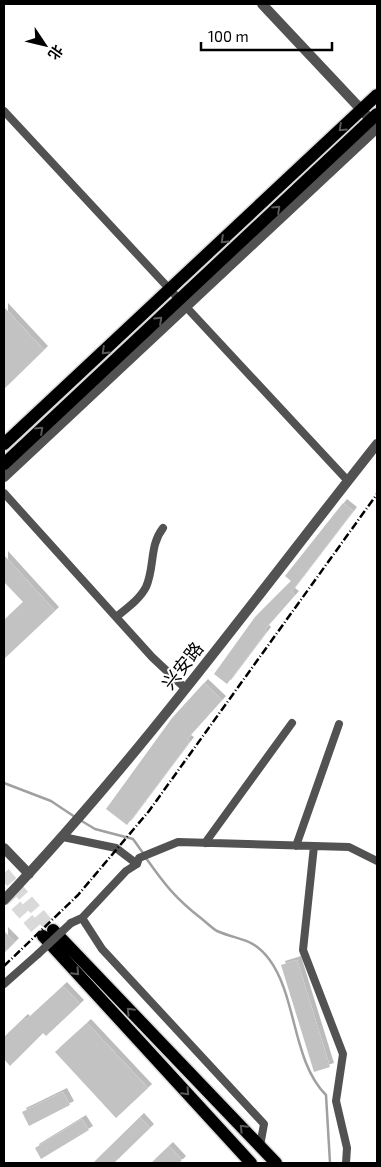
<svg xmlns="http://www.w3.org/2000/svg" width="381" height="1167" font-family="'Exo 2','Noto Sans SC',sans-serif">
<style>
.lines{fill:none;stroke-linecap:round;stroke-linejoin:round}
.stream{stroke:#a0a0a0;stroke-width:2.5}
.building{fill:#c2c2c2;filter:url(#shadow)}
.primary-tunnel{stroke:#d9d9d9;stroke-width:12;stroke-dasharray:12 6;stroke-linecap:butt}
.primary-casing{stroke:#dbdbdb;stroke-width:15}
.trunk-casing{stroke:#dbdbdb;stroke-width:15}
.minor{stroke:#525252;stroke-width:8}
.tertiary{stroke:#525252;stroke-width:10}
.primary{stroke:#000;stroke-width:12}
.trunk{stroke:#000;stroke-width:12}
.rail{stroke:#000;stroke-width:2.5;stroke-dasharray:8 2.5 1 2.5;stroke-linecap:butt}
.minor-bridge{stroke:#525252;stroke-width:8}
.oneway{stroke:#595959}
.labels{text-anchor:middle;stroke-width:4;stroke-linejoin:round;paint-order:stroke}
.street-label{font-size:18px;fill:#000;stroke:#fff}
</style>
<defs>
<filter id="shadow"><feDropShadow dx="4" dy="-4" stdDeviation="0" flood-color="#0004"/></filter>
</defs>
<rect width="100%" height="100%" fill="#fff"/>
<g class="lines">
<path class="stream" d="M4,783L51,801L75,817
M80,820L95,829L133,839L143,853
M146,858C165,885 176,899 202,919C207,923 212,928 217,931C240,941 252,937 269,959C297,996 292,1061 326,1095L330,1163"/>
</g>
<path class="building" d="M4,307L44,350L4,389Z
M343,503L353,511L291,592L295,595L265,629L267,631L227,684L214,674L255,617L291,581L285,576Z
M4,555L55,611L4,659V620L23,602L4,582Z
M204,683L222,700L187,739L190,741L127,825L106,809L172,718Z
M4,931L15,942L4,953Z
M297,960L330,1067L314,1072L281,965Z
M63,986L80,1004L46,1036L43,1033L10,1066L4,1059V1037L24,1018L26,1020Z
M87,1023L148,1088L116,1118L55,1052Z
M63,1092L70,1105L29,1126L22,1112Z
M140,1117L150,1128L114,1163H93Z
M82,1119L89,1130L41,1159L35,1148Z
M169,1146L182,1160L179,1163H151Z"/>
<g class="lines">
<path class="primary-tunnel" d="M4,873L53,930
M4,892L43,936"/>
<g class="primary-casing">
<path id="primary" d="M53,930L276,1163
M43,936L251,1163"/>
</g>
<g class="trunk-casing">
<path id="trunk" d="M4,444L377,95
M4,464L377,114"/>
</g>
<path class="minor" d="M4,111L348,481
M4,493L152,657L186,689
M116,617C127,608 140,599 146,587C155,567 149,546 163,528
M63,837L116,848L137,864
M205,843L292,723
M296,846L339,724
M314,846L303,950L343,1054L336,1101L347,1148L346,1163
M82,918L102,949L264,1124L260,1146
M71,923L82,918L126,871L137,864L139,858L178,842L349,847L377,861
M4,984L38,954"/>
<path class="tertiary" d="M262,4L371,120
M4,477L377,128
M4,848L29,874
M4,900C139,758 255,598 377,444"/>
<use href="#primary" class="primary"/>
<use href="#trunk" class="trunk"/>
<path class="rail" d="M4,966L78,895L149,811L377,494"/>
<path class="minor-bridge" d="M38,954L71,923"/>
</g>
<defs><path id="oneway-chevron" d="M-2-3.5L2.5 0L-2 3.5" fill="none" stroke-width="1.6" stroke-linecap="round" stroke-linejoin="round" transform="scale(1.25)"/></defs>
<g class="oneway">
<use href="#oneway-chevron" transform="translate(342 128) rotate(137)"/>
<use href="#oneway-chevron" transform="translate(277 209) rotate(-43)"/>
<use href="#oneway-chevron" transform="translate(224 240) rotate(137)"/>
<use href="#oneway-chevron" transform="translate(159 320) rotate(-43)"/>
<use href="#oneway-chevron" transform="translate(105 351) rotate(137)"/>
<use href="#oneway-chevron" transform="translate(40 430) rotate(-43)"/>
<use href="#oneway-chevron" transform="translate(76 972) rotate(47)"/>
<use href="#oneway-chevron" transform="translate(130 1011) rotate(-134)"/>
<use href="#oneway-chevron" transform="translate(186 1092) rotate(47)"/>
<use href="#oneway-chevron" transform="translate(243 1128) rotate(-134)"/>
</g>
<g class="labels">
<g class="street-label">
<text transform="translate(183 666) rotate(-52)" y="6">兴安路</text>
</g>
</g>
<rect width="381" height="1167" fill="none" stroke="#000000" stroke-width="10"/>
<g transform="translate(45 45) rotate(125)" stroke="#ffffff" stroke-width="4" paint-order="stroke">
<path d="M0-4L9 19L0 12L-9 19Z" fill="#000000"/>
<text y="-8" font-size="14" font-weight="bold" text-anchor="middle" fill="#000000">北</text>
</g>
<path d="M201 42v8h131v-8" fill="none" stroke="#000000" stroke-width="2.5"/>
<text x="208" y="42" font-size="15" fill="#000000" stroke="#ffffff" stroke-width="4" paint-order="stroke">100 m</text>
</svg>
